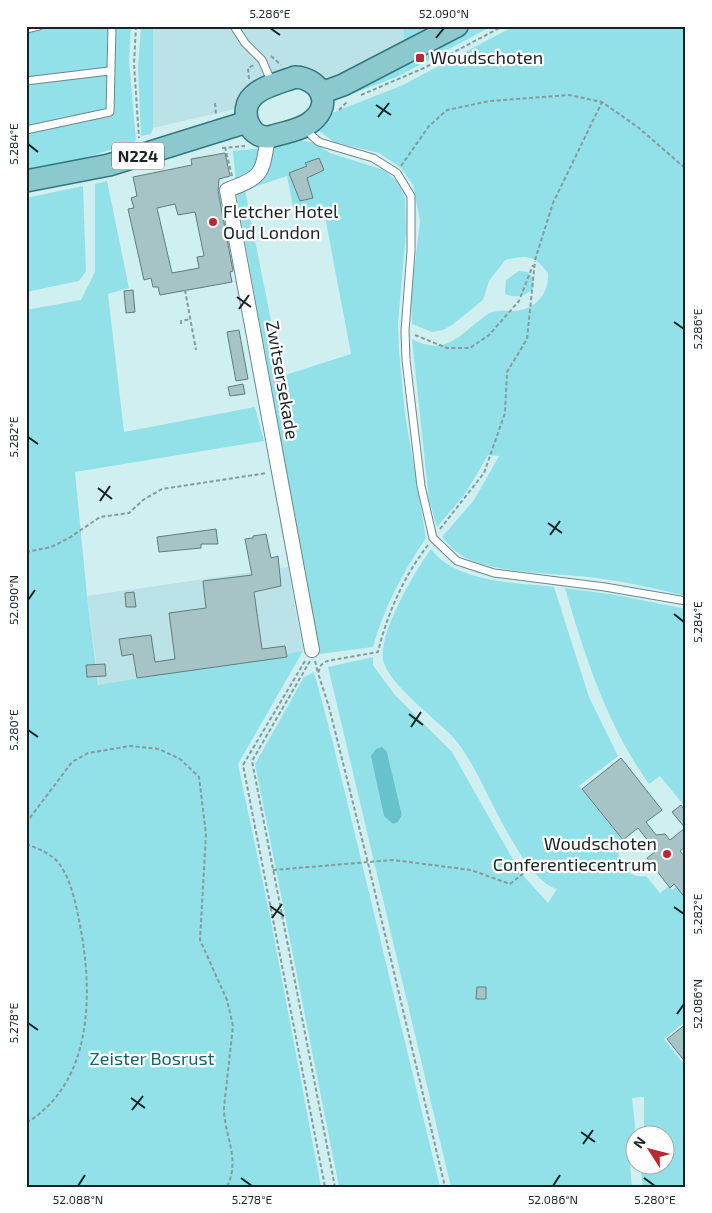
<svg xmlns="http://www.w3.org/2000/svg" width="712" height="1213" font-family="'Exo 2',sans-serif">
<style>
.built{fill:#bbe2e6}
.green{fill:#93e1e8;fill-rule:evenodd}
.water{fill:#66c3cb}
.building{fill:#a6c4c6;stroke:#607c7f;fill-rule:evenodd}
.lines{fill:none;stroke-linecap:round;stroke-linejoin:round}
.lane-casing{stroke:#6a8689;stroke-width:9}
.street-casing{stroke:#6a8689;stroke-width:16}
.primary-casing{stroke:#30787d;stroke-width:24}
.path{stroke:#859b9d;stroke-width:2;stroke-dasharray:4 2.5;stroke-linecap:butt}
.lane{stroke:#fff;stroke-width:7}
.street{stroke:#fff;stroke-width:14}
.primary{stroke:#8bc9ce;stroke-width:21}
.ticks{fill:none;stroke:#182325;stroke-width:2}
.poi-dot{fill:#b92933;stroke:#fff;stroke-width:2}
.labels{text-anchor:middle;stroke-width:4.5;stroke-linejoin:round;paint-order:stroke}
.shield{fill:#fff;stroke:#5d6566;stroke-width:1}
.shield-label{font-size:16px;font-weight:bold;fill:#182325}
.poi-label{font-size:18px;fill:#182325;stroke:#fff;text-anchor:start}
.street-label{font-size:18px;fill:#182325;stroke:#fff}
.park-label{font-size:18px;fill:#156269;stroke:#fff}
.neatline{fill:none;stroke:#182325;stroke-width:2}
.ticks-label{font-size:12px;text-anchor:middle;fill:#182325}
</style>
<rect width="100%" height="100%" fill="#d0eff1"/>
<path class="built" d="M153,26H403L404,44L324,86L305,75L243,107L153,128Z
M288,567L303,651L99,685L87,596Z"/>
<path class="green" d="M26,26H131L129,61L136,141L53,169L26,174Z
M141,26H153V128L151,134L141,136L138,68Z
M403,26H439L404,44Z
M474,26H492L399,76L336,100Z
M514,26H686V596C658,589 631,583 604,579C560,572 509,576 468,559C457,554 449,545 442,537L474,500L499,456L488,455L465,494L437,527L429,500L412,339C442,354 453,342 476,323C481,320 486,314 492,312C499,310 507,311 515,311C536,309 549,294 548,273C534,254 526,255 505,260L489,281L483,300L452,325L443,330L432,332L412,324L411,296L420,221L413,185L401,168L379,153L334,142L314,127L319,118L403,85Z
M301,140L314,143L330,153L384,170L398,182L405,198L406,232L398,324L399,351L405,414L426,538C403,572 384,607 373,647L319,654L237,196L233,151L264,148ZM287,176L294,212L323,206L351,354L282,376L245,190Z
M107,181L129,288L108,294L124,432L255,407L264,441L75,472L87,596L98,685L303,651L238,764L271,921L321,1187H26V310L81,300L95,272V184Z
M83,186L86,271L79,281L26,292V198Z
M519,271L527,272L533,277L534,287C526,297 516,298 505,294L506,280Z
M431,549C455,582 516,583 554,587L589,697L618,756L579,786L623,841C621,846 618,853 619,857C620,870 634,878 646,876L660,893L669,886L672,890L676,887L686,900V1021L664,1039L682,1062L686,1060V1187H643L640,1166H664V1136L644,1135V1097L632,1098L635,1126L630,1164L632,1187H451L328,667L373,657V665L394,694L452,752L520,872L548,903L557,889C524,881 489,793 471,763C465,753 459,743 451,735C433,717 392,686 384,663C375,637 416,570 431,549ZM387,752L402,815L398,822L384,816L383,808Z
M565,588L616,595L686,609V808L660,776L649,784C607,725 585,657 565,588Z
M314,672L331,735L440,1187H339L255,764L304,677Z"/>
<path class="water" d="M382,747L387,752L402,815L398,822L393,824L384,816L371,756L376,749Z"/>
<path class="building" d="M225,153L230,176L219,179L218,191L233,271L230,272L232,282L160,295L158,287H153L151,278L144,280L128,209L134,208L131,198L137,196L133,177L192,165L191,159ZM175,204L178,215L195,212L204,256L197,257L199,268L172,273L157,208Z
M319,158L324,170L307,178L313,198L300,201L289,173L307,166L305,163Z
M133,290L135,312L126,313L124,291Z
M239,330L248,379L236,381L227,332Z
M243,384L245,394L230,396L228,387Z
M216,529L218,544H201V548L159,552L157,537Z
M266,534L271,558L278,556L281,586L254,592L262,649L285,646L287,657L137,678L133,654L122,656L119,639L151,635L155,662L175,659L169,613L206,608L203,581L252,575L245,539L253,538V536Z
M134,592L136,607H126L125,593Z
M105,664L106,676L87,677L86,665Z
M621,758L662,810L646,822L656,835L665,834L670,840L685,828L672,812L681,805L686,812V846L680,851L686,858V899L674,884L670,888L647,858L656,851L638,828L623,840L582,789Z
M477,987H486V999H476Z
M686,1024V1063L667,1039Z"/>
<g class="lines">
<g class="lane-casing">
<path id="lane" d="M234,26L245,43L262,60L272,83
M26,29L39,26
M26,81L109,71
M306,127L311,135L319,142L373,158L397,173L411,196V251L405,331L406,360L421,486L433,538L457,561L494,573L605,587L686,601
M26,130L110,112L112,26"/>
</g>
<g class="street-casing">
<path id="street" d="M268,137C262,174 263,177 227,190L312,650"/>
</g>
<g class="primary-casing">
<path id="primary" d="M295,77C319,78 334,103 312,121C302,130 286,132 273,136C251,143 237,111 253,96C263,86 282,82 295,77Z
M321,93L343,85L457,26
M26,181L109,165L247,122"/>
</g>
<path class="path" d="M136,26L134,64L139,138
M271,56L281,65
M249,79L248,68L254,65
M361,95L424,68L503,26
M215,103L216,115
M339,110L348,101
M225,147L232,176
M222,148L245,146
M401,166L429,126L447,110L490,101L569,95L602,102L639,128L686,169
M535,260L553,203L602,102
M185,290L196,350
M181,324V321L191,319
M415,335L447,348H470L489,335L519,301L533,265
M440,529L484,473L505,413L507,372L527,339L535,261
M428,545C404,576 387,614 378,652L327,661L321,665L318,673L329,707L368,863L445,1187
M26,552L51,547L69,538L100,517L129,513L143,500L162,489L267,473
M305,661L243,765L325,1187
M310,661L252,761L335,1187
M315,661L318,673
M26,823L72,762L88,753L130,746L159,749L180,759L199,777L206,834L200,940L227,1000L233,1026L224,1107C224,1138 241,1157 227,1187
M26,844C37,848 47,852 56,860C70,875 75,901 79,920C93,988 95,1082 26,1123
M273,870L393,860L471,870L510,884L525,872"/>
<use href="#lane" class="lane"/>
<use href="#street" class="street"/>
<use href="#primary" class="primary"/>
</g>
<path class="ticks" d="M270,28L280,35M436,38L444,28M376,105L391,115M378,117L389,103M28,144L38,152M237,297L251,307M239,309L249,295M674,322L684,329M28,437L38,444M98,488L112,499M100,501L110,486M548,523L562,533M550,535L560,521M28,600L35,590M674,614L684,622M409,714L423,725M411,727L421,712M28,730L38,737M270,906L284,916M674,907L684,914M272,918L282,904M677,1014L684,1004M28,1023L38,1030M131,1098L145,1108M132,1110L143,1096M581,1132L595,1142M583,1144L593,1130M241,1178L252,1186M644,1178L655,1186M78,1186L85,1175M553,1186L560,1175"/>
<g class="poi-dot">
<rect x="415" y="53" width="10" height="10" rx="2.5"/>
<circle cx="213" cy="222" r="5"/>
<circle cx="667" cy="854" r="5"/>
</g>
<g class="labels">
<rect class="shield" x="112" y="142.5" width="52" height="27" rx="4"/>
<g class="shield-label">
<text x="138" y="162">N224</text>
</g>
<g class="poi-label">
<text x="430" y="64">Woudschoten</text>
<text x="223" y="218">Fletcher Hotel<tspan x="223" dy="21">Oud London</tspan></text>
<text x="657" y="850" text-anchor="end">Woudschoten<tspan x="657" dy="21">Conferentiecentrum</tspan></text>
</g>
<g class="street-label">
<text transform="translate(282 380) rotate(80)" y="6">Zwitsersekade</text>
</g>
<g class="park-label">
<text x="152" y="1065">Zeister Bosrust</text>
</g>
</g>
<rect width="712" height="1213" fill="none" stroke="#ffffff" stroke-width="55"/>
<g transform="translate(650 1150) rotate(306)"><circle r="24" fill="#ffffff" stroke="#a3a7a8"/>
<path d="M0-4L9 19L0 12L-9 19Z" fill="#b92933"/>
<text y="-8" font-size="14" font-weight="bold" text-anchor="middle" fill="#182325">N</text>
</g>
<rect x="28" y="28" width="656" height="1158" class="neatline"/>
<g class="ticks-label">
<text x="270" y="18">5.286°E</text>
<text x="444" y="18">52.090°N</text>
<text transform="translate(14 144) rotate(-90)" y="4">5.284°E</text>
<text transform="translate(698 329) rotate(-90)" y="4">5.286°E</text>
<text transform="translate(14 437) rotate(-90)" y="4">5.282°E</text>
<text transform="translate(14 600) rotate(-90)" y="4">52.090°N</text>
<text transform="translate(698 622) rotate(-90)" y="4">5.284°E</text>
<text transform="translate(14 730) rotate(-90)" y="4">5.280°E</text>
<text transform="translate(698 914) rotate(-90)" y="4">5.282°E</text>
<text transform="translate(698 1004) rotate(-90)" y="4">52.086°N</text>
<text transform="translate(14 1023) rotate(-90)" y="4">5.278°E</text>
<text x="78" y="1204">52.088°N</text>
<text x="252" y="1204">5.278°E</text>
<text x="553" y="1204">52.086°N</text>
<text x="655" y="1204">5.280°E</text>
</g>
</svg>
